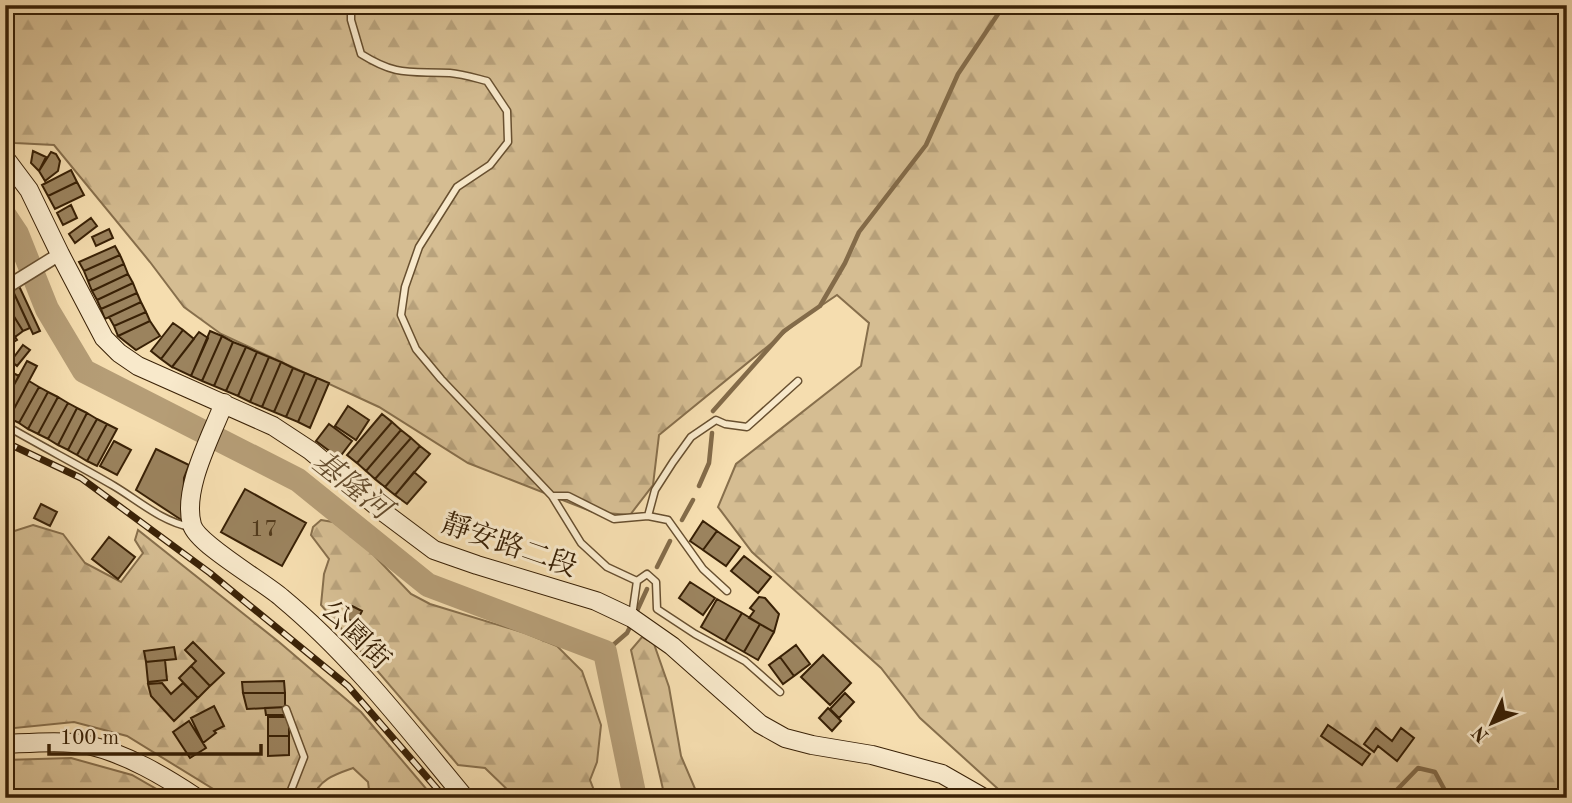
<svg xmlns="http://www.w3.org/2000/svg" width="1572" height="803" font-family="'Old Standard TT','Noto Serif TC',serif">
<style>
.forest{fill:url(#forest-firs);stroke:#876f4c;stroke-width:2}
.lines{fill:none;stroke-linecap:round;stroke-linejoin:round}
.stream{stroke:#836b49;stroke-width:4.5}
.river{stroke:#b59d76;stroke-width:24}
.building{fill:#9b835e;stroke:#392106;stroke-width:2}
.lane-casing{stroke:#685030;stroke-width:9}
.street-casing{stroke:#685030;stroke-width:15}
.secondary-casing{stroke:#392106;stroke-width:20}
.lane{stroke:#f8e9cb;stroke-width:6}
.street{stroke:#f8e9cb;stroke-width:12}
.secondary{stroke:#f8e9cb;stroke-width:18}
.rail-casing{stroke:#392106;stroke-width:7}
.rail{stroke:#f8e9cb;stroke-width:4.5;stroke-dasharray:13;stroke-linecap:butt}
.labels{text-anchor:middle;stroke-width:6;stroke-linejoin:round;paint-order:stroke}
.number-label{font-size:24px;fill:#523a1c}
.street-label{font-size:28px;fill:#392106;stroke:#f8e9cb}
.water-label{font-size:30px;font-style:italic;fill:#644c2d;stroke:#f8e9cb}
</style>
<defs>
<pattern id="forest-firs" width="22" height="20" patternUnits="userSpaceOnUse" patternTransform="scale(1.75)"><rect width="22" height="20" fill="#d5bd92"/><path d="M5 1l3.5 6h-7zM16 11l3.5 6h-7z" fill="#b8a27c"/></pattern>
</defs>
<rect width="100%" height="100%" fill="#f5ddaf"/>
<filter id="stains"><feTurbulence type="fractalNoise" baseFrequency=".00286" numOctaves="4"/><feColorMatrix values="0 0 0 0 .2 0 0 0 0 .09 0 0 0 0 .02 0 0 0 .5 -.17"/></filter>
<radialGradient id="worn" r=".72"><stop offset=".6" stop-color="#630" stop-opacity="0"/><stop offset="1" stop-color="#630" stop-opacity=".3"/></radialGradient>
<path class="forest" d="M5,5H1567V798H1008L920,718L881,668L752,552L718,507L736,464L861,366L869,323L837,295L800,320L659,435L653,485L630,515L593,512L468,463L379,407L221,334L184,307L150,262L54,145L15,143L5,138Z
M321,520L333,522L365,546L411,594L430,604L525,633L557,646L582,671L601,725L597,762L590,780L597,798H510L511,793L485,768L458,765L321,605L324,574L329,559L311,535L313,527Z
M33,525L63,534L85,563L121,582L143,553L135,540L138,530L279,642L361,712L434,798H370L368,782L353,768C336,774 319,779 313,798H228L127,736L74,722L5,729V534Z
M642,637L654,644L669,687L681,756L699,798H665L631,650Z
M71,758L132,775L172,798H5V760Z"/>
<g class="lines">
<path class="stream" d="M713,411L784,331L820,306L845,263L859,232L926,145L958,74L1004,5
M699,486L709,463L712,433
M682,520L693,500
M657,567L670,541
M636,613L647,589
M605,652L627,633L631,625
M1389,798L1418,768L1435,772L1449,798"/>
<path class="river" d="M5,216L17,234L47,309L84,371L298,480L428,585L605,652L635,798"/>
</g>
<path class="building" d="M33,151L46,157L39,171L31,163Z
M51,152L56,154L60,161L58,171L45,181L39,171Z
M71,170L77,182L48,196L42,185Z
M77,182L84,195L55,209L48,196Z
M71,205L77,218L63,225L57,213Z
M91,218L97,226L75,243L69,234Z
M109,229L113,238L96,246L92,237Z
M115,246L120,255L84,271L79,262Z
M120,255L124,264L88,281L84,271Z
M124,264L128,274L92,291L88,281Z
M128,274L133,283L97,300L92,291Z
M133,283L137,293L101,309L97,300Z
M19,286L40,331L33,334L12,289Z
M12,289L30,328L23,331L5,302V291Z
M137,293L141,302L105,319L101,309Z
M5,302L23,331L15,337L5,321Z
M141,302L146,312L114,326L109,317Z
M146,312L150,321L118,336L114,326Z
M5,321L17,340L7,346L5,343Z
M150,321L160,336L136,350L118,336Z
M173,323L183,330L161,359L151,351Z
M183,330L194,339L172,367L161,359Z
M210,331L222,336L202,381L191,376Z
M199,332L208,338L191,376L172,367Z
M222,336L233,342L214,386L202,381Z
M233,342L246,347L226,391L214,386Z
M23,345L30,350L17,366L11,361Z
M246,347L257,352L238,396L226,391Z
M257,352L269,357L250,402L238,396Z
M269,357L281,362L262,407L250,402Z
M27,361L37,366L9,418L5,416V401Z
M281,362L293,368L274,412L262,407Z
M293,368L305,373L286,417L274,412Z
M9,371L19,376L5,401V378Z
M305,373L317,378L298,422L286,417Z
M317,378L329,383L310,428L298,422Z
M29,381L39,387L19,423L9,418Z
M39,387L48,392L28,429L19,423Z
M48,392L58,397L38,434L28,429Z
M58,397L68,403L48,439L38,434Z
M68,403L77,408L58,445L48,439Z
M348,406L369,420L356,440L335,426Z
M77,408L87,413L68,450L58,445Z
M87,413L97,419L77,455L68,450Z
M382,414L392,422L357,463L347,455Z
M97,419L107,424L87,461L77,455Z
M392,422L401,430L366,471L357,463Z
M107,424L117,429L97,466L87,461Z
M329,424L352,441L339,458L316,441Z
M401,430L411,438L375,479L366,471Z
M411,438L420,446L385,487L375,479Z
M114,441L131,450L117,475L100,466Z
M420,446L430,454L395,495L385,487Z
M156,449L189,465L184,478L183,521L136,490Z
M414,472L426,482L407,504L395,495Z
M245,489L306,523L282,566L221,532Z
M41,504L57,512L50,526L34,518Z
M703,521L717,531L703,550L690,541Z
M717,531L740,547L726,566L703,550Z
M109,537L135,557L118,579L92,559Z
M744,556L771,577L758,593L731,571Z
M690,582L715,598L703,615L679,598Z
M759,597L765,598L779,614L774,632L749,618L754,611L750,608Z
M717,599L742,613L725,641L701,627Z
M352,606L362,611L356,623L345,618Z
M742,613L760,624L744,652L725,641Z
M760,624L774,632L758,660L744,652Z
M193,642L224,673L210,686L191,666L196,661L185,650Z
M796,645L810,664L794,676L780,657Z
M174,647L176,659L146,662L144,651Z
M823,655L851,683L830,705L801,677Z
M780,657L794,676L783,684L769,665Z
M165,660L167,680L148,682L146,662Z
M191,666L210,686L198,698L179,678Z
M284,681L285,693H243L242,682Z
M162,683L171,694L183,683L198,698L174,721L151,696L148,684Z
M243,693H285V707L247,709Z
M845,693L854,702L839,718L830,709Z
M214,706L224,726L214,731L216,733L203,743L191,718Z
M285,707V715H266L265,708Z
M828,708L841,721L832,731L819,718Z
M268,717H289V736H268Z
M189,721L206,748L190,758L173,732Z
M1328,725L1370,754L1362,765L1321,736Z
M1376,728L1392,741L1401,728L1414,738L1397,761L1378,746L1374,752L1364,744Z
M268,736H289V755L268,756Z"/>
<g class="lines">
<g class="lane-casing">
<path id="lane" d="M351,5V20L361,54C398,77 409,71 450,73C462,74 475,78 487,81L507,111L508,142L490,165L457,187L419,247L405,287L401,315L416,349L441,379L552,496L581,543L607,567L637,581L632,616
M5,425C41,446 78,465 114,486C139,501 161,521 190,527
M552,496H568L614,519L648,516L668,520L703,569L727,591
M648,516L655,490L673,462L691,437L716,420L725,424L747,427L798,381
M637,581L647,574L656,582L657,609L695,634L745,661L780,692
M286,709L304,757L288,798"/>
</g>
<g class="street-casing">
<path id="street" d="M5,288L60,254"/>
</g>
<g class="secondary-casing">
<path id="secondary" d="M5,158L29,190L60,254L104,338L119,353L138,366L273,426L311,451L386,514L434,550L477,565L596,601L632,618L672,646L760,724L785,738L812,745L872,755L942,774L984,798
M224,403C211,437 182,489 192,525C197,544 264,582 282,598C352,656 407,728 465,798
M5,744C30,743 64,740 88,745C127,754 164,776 197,798"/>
</g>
<use href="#lane" class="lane"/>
<use href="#street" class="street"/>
<use href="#secondary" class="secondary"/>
<g class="rail-casing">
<path id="rail" d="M5,442L81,478L210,573L348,686L445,798"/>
</g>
<use href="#rail" class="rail"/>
</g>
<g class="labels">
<g class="number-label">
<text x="264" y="536">17</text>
</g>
<g class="street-label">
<text transform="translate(510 544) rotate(19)" y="10">靜安路二段</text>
<text transform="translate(357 634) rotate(45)" y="10">公園街</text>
</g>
<g class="water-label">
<text transform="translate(352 485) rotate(38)" y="10">基隆河</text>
</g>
</g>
<rect width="1572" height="803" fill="none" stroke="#f5ddaf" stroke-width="28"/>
<rect x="7" y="7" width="1558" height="789" fill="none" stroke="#392106" stroke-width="3.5"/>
<rect x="14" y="14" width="1544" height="775" fill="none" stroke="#392106" stroke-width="2"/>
<g transform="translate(1492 723) rotate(226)" stroke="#f8e9cb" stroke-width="5" paint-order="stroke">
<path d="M0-5L12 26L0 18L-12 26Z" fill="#392106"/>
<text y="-10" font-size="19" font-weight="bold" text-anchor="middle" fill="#392106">N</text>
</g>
<path d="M49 744v10h212v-10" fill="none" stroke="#392106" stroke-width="3.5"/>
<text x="60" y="744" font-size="21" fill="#392106" stroke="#f8e9cb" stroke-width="5" paint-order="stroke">100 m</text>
<rect width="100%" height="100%" filter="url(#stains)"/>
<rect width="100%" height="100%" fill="url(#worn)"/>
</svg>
